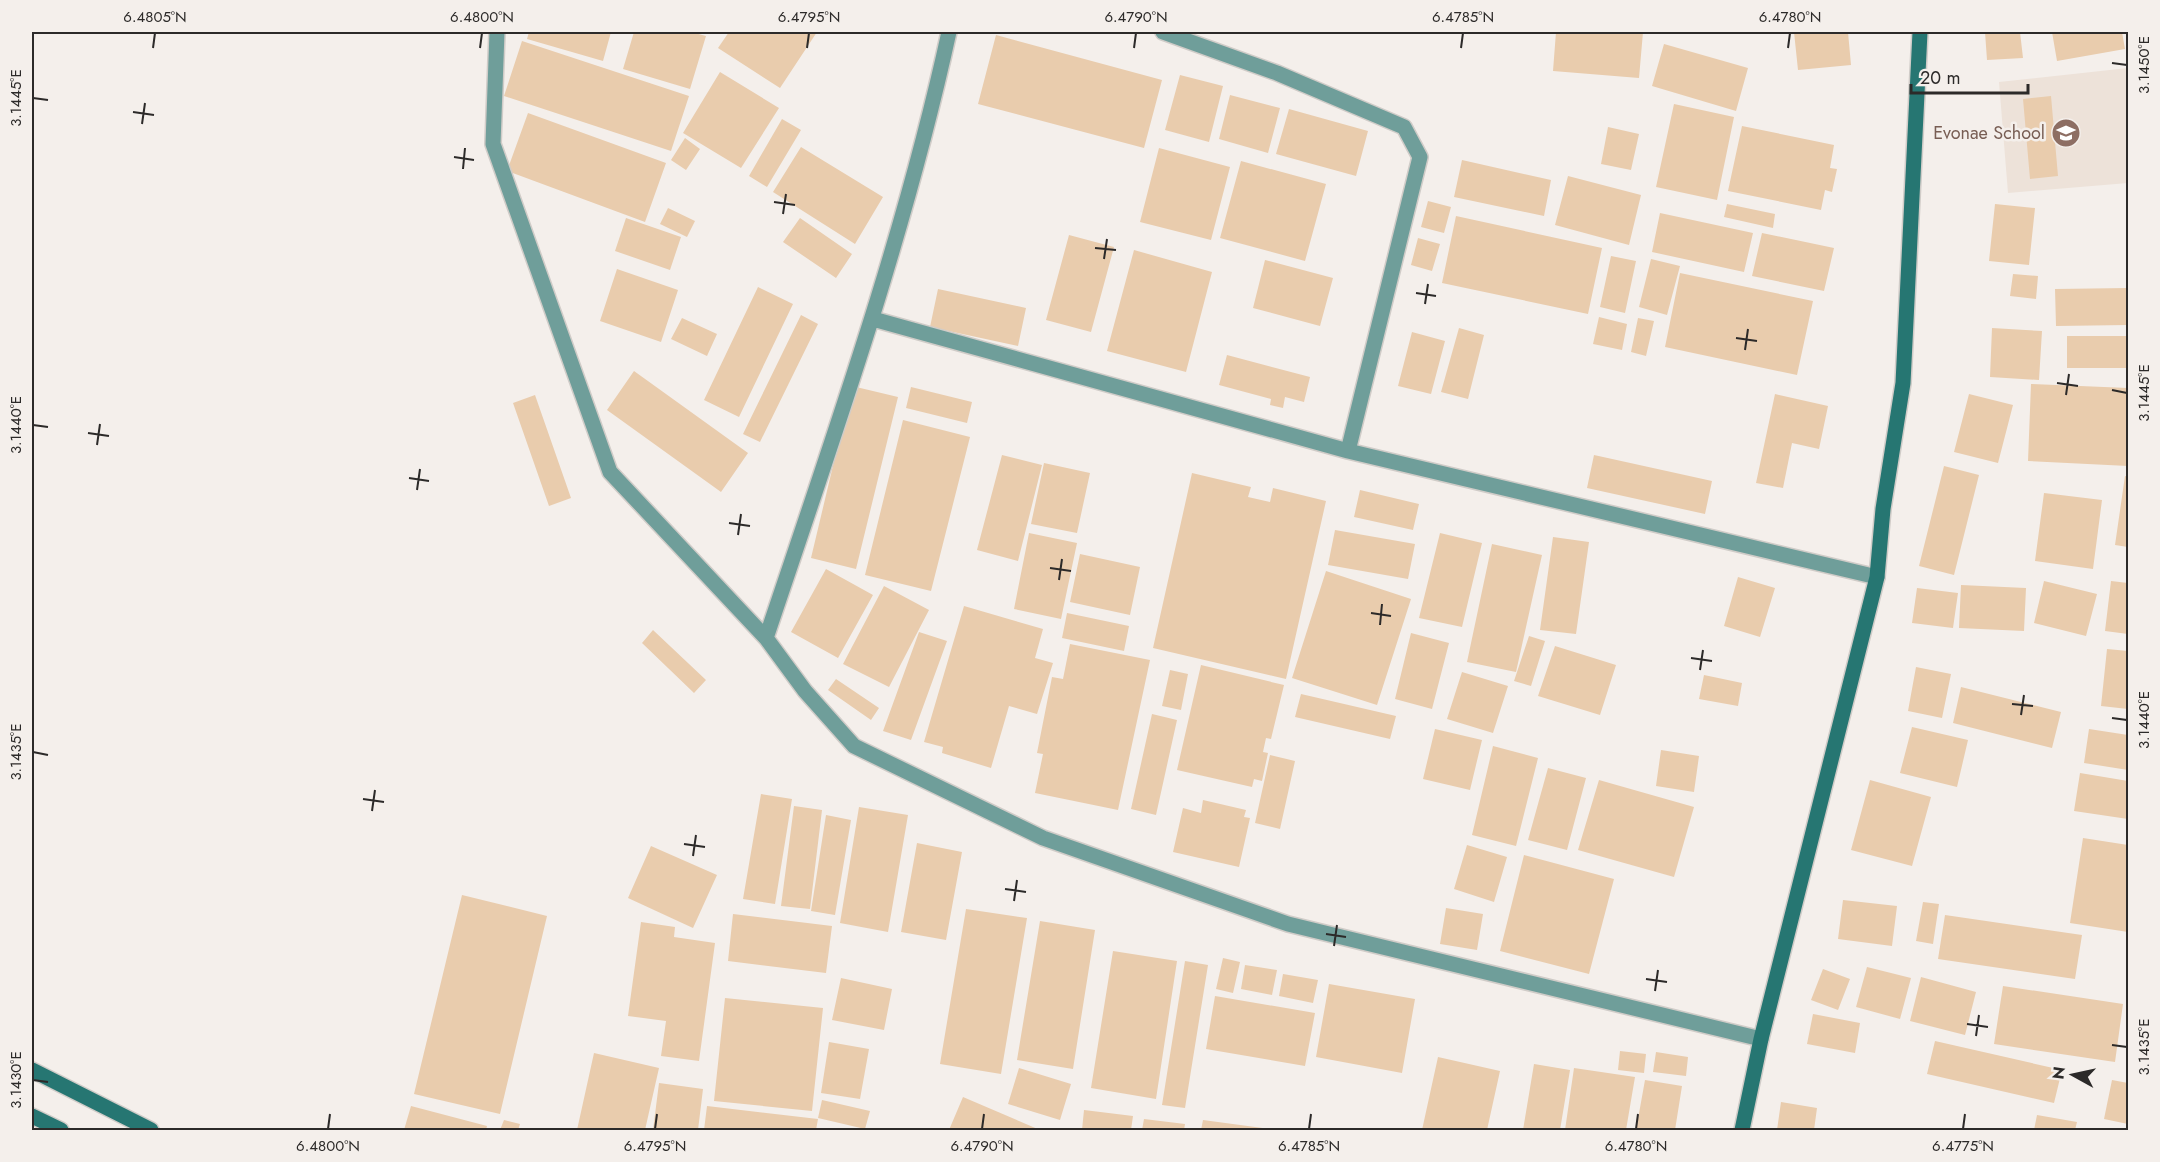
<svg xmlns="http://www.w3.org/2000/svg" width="2160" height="1162" font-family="Jost,sans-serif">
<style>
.built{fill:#ede2d9}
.building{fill:#e9ccad}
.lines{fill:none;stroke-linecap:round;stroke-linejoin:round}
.street-casing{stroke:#d0ccc8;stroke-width:18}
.secondary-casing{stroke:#d0ccc8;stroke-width:18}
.street{stroke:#6f9e9a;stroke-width:15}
.secondary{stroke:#267672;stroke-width:15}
.ticks{fill:none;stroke:#2c2a29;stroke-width:2}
.labels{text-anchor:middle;stroke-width:5;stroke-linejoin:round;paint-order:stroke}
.education-label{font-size:18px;fill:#785e54;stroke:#f4efeb;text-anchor:end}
.neatline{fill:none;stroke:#2c2a29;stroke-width:2}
.ticks-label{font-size:15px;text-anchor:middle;fill:#2c2a29}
</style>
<rect width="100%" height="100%" fill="#f4efeb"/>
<path class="built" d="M2128,68V183L2008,193L1999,82Z"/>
<path class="building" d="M529,32H611L603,61L527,39Z
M634,32H691L706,36L690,89L623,69Z
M729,32H817L780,88L718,48Z
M1556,32H1643L1639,78L1553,71Z
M1794,32H1848L1851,65L1798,70Z
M1985,32H2020L2023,58L1987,60Z
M2052,32H2122L2125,49L2057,61Z
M996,35L1162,80L1144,148L978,104Z
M522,41L689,96L671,151L504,96Z
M1664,44L1748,68L1736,111L1652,86Z
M720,72L779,108L741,168L683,133Z
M1180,75L1223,86L1209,142L1165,130Z
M1230,95L1280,108L1268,153L1219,139Z
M2051,96L2058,176L2030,179L2023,99Z
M1674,104L1734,117L1717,200L1656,187Z
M1289,109L1368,131L1356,176L1276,154Z
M528,113L666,163L645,222L507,171Z
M782,119L801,130L767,187L749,176Z
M1742,126L1834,145L1830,168L1837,169L1832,192L1825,190L1821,210L1728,191Z
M1608,127L1639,134L1631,170L1601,164Z
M685,138L700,149L686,170L671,160Z
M801,147L883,197L855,244L773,192Z
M1159,148L1230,167L1211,240L1140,222Z
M1462,160L1551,180L1544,216L1454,197Z
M1241,161L1326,184L1305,261L1220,238Z
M1568,176L1641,195L1629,245L1555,225Z
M1428,201L1451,207L1444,233L1421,227Z
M1727,204L1775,214L1773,228L1724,217Z
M1995,204L2035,208L2029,265L1989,261Z
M668,208L695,221L687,237L660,224Z
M1660,213L1753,233L1744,272L1652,252Z
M1456,216L1602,248L1588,314L1442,283Z
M626,218L681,237L670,270L615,251Z
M800,218L852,254L836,278L783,242Z
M1762,233L1834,248L1824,291L1752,276Z
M1069,235L1114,247L1091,332L1046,320Z
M1418,238L1440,244L1432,271L1411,265Z
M1134,250L1212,272L1186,372L1107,351Z
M1611,256L1636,261L1625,313L1600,307Z
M1651,259L1680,266L1667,315L1639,307Z
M1265,260L1333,278L1320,326L1253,308Z
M617,269L678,290L661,342L600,321Z
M1680,273L1813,301L1797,375L1665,347Z
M2013,274L2038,276L2036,299L2010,296Z
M758,287L793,304L739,417L704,400Z
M2128,288V325L2056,326L2055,289Z
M938,289L1026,308L1018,346L930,327Z
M801,315L818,324L760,442L743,434Z
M1599,317L1627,324L1622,350L1593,344Z
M682,318L717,334L707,356L671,339Z
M1638,318L1654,321L1646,356L1631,352Z
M1459,328L1484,335L1468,399L1441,392Z
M1992,328L2042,331L2039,380L1990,377Z
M1412,332L1445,341L1431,394L1398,386Z
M2067,336H2128V368H2067Z
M1227,355L1310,377L1304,402L1285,397L1283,408L1270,405L1271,399L1219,385Z
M634,371L748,453L721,492L607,410Z
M2031,384L2128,388V466L2028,461Z
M852,386L898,397L856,569L811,558Z
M911,387L972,402L967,423L906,408Z
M1775,394L1828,406L1819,449L1792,443L1783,488L1756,483Z
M1969,394L2013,405L1998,463L1954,452Z
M535,395L571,498L549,506L513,403Z
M903,420L970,437L931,591L865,575Z
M1002,455L1042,465L1018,561L977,550Z
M1594,455L1712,481L1705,514L1587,488Z
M1044,463L1090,473L1077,533L1031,524Z
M1944,466L1979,475L1954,575L1919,566Z
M1192,473L1251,487L1248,497L1270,502L1273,488L1326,501L1286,679L1153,648Z
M2125,476L2128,477V547L2115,545Z
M1360,490L1419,504L1413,530L1354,517Z
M2044,493L2102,500L2093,569L2035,561Z
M1335,530L1415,544L1408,579L1328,565Z
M1029,533L1077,543L1061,619L1014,609Z
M1440,533L1482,543L1462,627L1419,618Z
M1553,537L1589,542L1576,634L1540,630Z
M1492,544L1542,555L1516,672L1467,662Z
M1080,554L1140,567L1130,615L1070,602Z
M826,569L873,595L838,658L791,632Z
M1326,571L1411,599L1377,705L1292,678Z
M1738,577L1775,588L1760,637L1724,626Z
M2044,581L2097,594L2086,636L2034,623Z
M2111,581L2128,583V634L2105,631Z
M1961,585L2026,588L2024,631L1959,628Z
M884,586L929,610L889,687L843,664Z
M1917,588L1958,593L1953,628L1912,623Z
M964,606L1043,629L1035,658L1053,663L1037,714L1009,706L991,768L942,753L943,747L924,742Z
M1067,613L1129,626L1124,651L1062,638Z
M653,630L706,680L694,693L642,643Z
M919,632L947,641L911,740L883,731Z
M1411,633L1449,643L1432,709L1395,699Z
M1529,636L1545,641L1531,686L1514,681Z
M1070,644L1150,660L1118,810L1035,793L1043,754L1037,753L1052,677L1063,679Z
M1555,646L1616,665L1600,715L1538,696Z
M2107,649L2128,651V709L2101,706Z
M1201,665L1284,685L1271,739L1266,738L1263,752L1268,753L1262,781L1254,779L1252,787L1177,770Z
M1916,667L1951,674L1942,718L1908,711Z
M1170,670L1188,674L1181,710L1162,706Z
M1462,672L1508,686L1493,733L1447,719Z
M1704,675L1742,683L1738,706L1699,699Z
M836,679L879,708L871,720L828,690Z
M1961,687L2061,712L2052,748L1953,723Z
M1301,694L1396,716L1390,739L1295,717Z
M1152,714L1177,720L1156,815L1131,809Z
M1912,727L1968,740L1957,787L1900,773Z
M1435,729L1482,740L1470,790L1423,779Z
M2089,729L2128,735V770L2084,763Z
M1493,746L1538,758L1516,846L1472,835Z
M1661,750L1699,756L1694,792L1656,786Z
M1270,755L1295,761L1280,829L1255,823Z
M1548,768L1586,778L1567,850L1528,840Z
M2080,773L2128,781V819L2074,811Z
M1599,780L1694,807L1674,877L1578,850Z
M1870,780L1931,797L1912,866L1851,850Z
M761,794L792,799L775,904L743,899Z
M1203,800L1246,810L1244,817L1250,818L1239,867L1173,852L1183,808L1201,813Z
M794,806L822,810L810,909L781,906Z
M859,807L908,815L888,932L840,923Z
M826,815L851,820L835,915L811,911Z
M2083,838L2128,845V932L2070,923Z
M917,843L962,852L946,940L901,932Z
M1467,845L1507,857L1494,902L1454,889Z
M651,846L717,875L693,928L628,898Z
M1524,855L1614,879L1589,974L1500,951Z
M462,895L547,916L500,1114L414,1094Z
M1843,900L1897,906L1892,946L1838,939Z
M1923,902L1939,904L1933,944L1916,941Z
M1446,908L1483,914L1477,950L1440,944Z
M966,909L1027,918L1001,1074L940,1064Z
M733,914L832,926L826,973L728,961Z
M1945,915L2082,935L2075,979L1938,959Z
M1040,921L1095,930L1073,1069L1017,1060Z
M641,922L675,927L674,937L715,943L699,1061L661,1056L666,1021L628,1016Z
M1113,951L1177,961L1156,1099L1091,1088Z
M1223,958L1240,962L1233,993L1216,989Z
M1185,961L1208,965L1185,1108L1162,1105Z
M1245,965L1277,970L1272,995L1241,989Z
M1867,967L1911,978L1900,1019L1856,1007Z
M1823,969L1850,979L1838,1010L1811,1000Z
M1283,974L1318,980L1313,1003L1279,996Z
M1921,977L1976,992L1965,1035L1910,1021Z
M841,978L892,989L884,1030L832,1020Z
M1329,984L1415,999L1402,1073L1316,1057Z
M2003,986L2123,1004L2115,1062L1994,1044Z
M1215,996L1315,1013L1305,1066L1206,1049Z
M725,998L823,1008L812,1111L714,1101Z
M1813,1014L1860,1023L1855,1053L1807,1044Z
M1935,1041L2062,1070L2054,1103L1927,1074Z
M829,1042L869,1049L860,1099L821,1093Z
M1620,1051L1646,1054L1644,1073L1618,1070Z
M1656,1052L1688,1057L1686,1076L1653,1072Z
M594,1053L659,1068L645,1130H577Z
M1438,1057L1500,1071L1487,1130H1422Z
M1534,1064L1570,1070L1560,1130H1523Z
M1019,1068L1071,1084L1060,1120L1008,1104Z
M1574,1068L1635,1077L1626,1130H1565Z
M1645,1080L1682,1086L1675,1130H1636Z
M2112,1080L2128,1083V1124L2104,1119Z
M659,1083L703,1089L698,1130H653Z
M963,1097L1040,1130H949Z
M822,1100L870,1111L865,1129L818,1118Z
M1781,1102L1817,1108L1814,1130H1777Z
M411,1106L487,1126L486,1130H404Z
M707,1106L818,1119L816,1130H704Z
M1084,1110L1133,1116L1131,1130H1082Z
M2037,1115L2077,1122L2075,1130H2034Z
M1144,1119L1185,1124L1184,1130H1142Z
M504,1120L520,1124L518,1130H500Z
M1203,1120L1270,1129V1130H1201Z"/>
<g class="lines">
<g class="street-casing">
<path id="street" d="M497,32L493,144L610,472L766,638L805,691L854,746L1043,838L1288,924L1761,1039
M1163,32L1277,73L1404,127L1420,157L1348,451
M873,319L1348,451L1877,577
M766,638C833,438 904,238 949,32"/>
</g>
<g class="secondary-casing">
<path id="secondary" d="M32,1070L151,1130
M32,1116L61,1130
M1742,1130L1761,1039L1877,577L1883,509L1903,383L1920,32"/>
</g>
<use href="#street" class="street"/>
<use href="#secondary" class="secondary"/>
</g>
<path class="ticks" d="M153,48L155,33M480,48L482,33M807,48L809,33M1134,48L1136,33M1461,48L1463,33M1788,48L1790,33M2112,63L2127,65M33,98L48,100M133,112L154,115M142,124L145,103M454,157L474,160M463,169L465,148M774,202L795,205M783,214L786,194M1095,248L1116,250M1104,259L1107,239M1416,293L1436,296M1425,304L1428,284M1736,338L1757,341M1745,350L1748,329M2057,383L2078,386M2112,390L2127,393M2066,395L2069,374M33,425L48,427M88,433L109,436M97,445L100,424M409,478L429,481M417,490L420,469M729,523L750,526M738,535L741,514M1050,568L1071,571M1059,580L1062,559M1371,613L1391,616M1380,625L1382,604M1691,658L1712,661M1700,670L1703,650M2012,704L2033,706M2021,715L2024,695M2112,718L2127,720M33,752L48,755M363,799L384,802M372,811L375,790M684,844L705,847M693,856L696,835M1005,889L1026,892M1014,901L1017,880M1326,934L1346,937M1334,946L1337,925M1646,979L1667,982M1655,991L1658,970M1967,1024L1988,1027M1976,1036L1979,1015M2112,1045L2127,1047M33,1080L48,1082M328,1129L330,1114M655,1129L657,1114M982,1129L984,1114M1309,1129L1311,1114M1636,1129L1638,1114M1963,1129L1965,1114"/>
<defs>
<g id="school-disc" transform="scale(1.5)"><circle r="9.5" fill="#8d6e63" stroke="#f4efeb"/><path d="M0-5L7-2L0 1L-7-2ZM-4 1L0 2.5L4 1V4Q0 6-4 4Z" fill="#fff"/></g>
</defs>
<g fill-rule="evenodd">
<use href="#school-disc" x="2066" y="133"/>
</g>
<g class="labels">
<g class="education-label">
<text x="2045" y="139">Evonae School</text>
</g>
</g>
<rect width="2160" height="1162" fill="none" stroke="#f4efeb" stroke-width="66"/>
<g transform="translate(2073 1075) rotate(278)" stroke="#f4efeb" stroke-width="4.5" paint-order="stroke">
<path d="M0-4.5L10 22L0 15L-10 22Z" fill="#2c2a29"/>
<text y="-9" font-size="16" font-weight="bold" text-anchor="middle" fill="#2c2a29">N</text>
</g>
<path d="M1911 84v9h117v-9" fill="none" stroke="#2c2a29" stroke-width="3"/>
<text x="1920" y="84" font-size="18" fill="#2c2a29" stroke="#f4efeb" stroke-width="4.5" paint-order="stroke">20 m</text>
<rect x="33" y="33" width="2094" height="1096" class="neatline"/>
<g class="ticks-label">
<text x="155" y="22">6.4805°N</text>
<text x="482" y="22">6.4800°N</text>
<text x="809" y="22">6.4795°N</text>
<text x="1136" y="22">6.4790°N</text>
<text x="1463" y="22">6.4785°N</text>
<text x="1790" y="22">6.4780°N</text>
<text transform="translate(2144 65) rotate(-90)" y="5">3.1450°E</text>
<text transform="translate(16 98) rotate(-90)" y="5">3.1445°E</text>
<text transform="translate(2144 393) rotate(-90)" y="5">3.1445°E</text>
<text transform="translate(16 425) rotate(-90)" y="5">3.1440°E</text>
<text transform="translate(2144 720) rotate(-90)" y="5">3.1440°E</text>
<text transform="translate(16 752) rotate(-90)" y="5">3.1435°E</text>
<text transform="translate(2144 1047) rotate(-90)" y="5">3.1435°E</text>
<text transform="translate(16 1080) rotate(-90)" y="5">3.1430°E</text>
<text x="328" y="1151">6.4800°N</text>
<text x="655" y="1151">6.4795°N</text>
<text x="982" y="1151">6.4790°N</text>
<text x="1309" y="1151">6.4785°N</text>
<text x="1636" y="1151">6.4780°N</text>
<text x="1963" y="1151">6.4775°N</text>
</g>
</svg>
